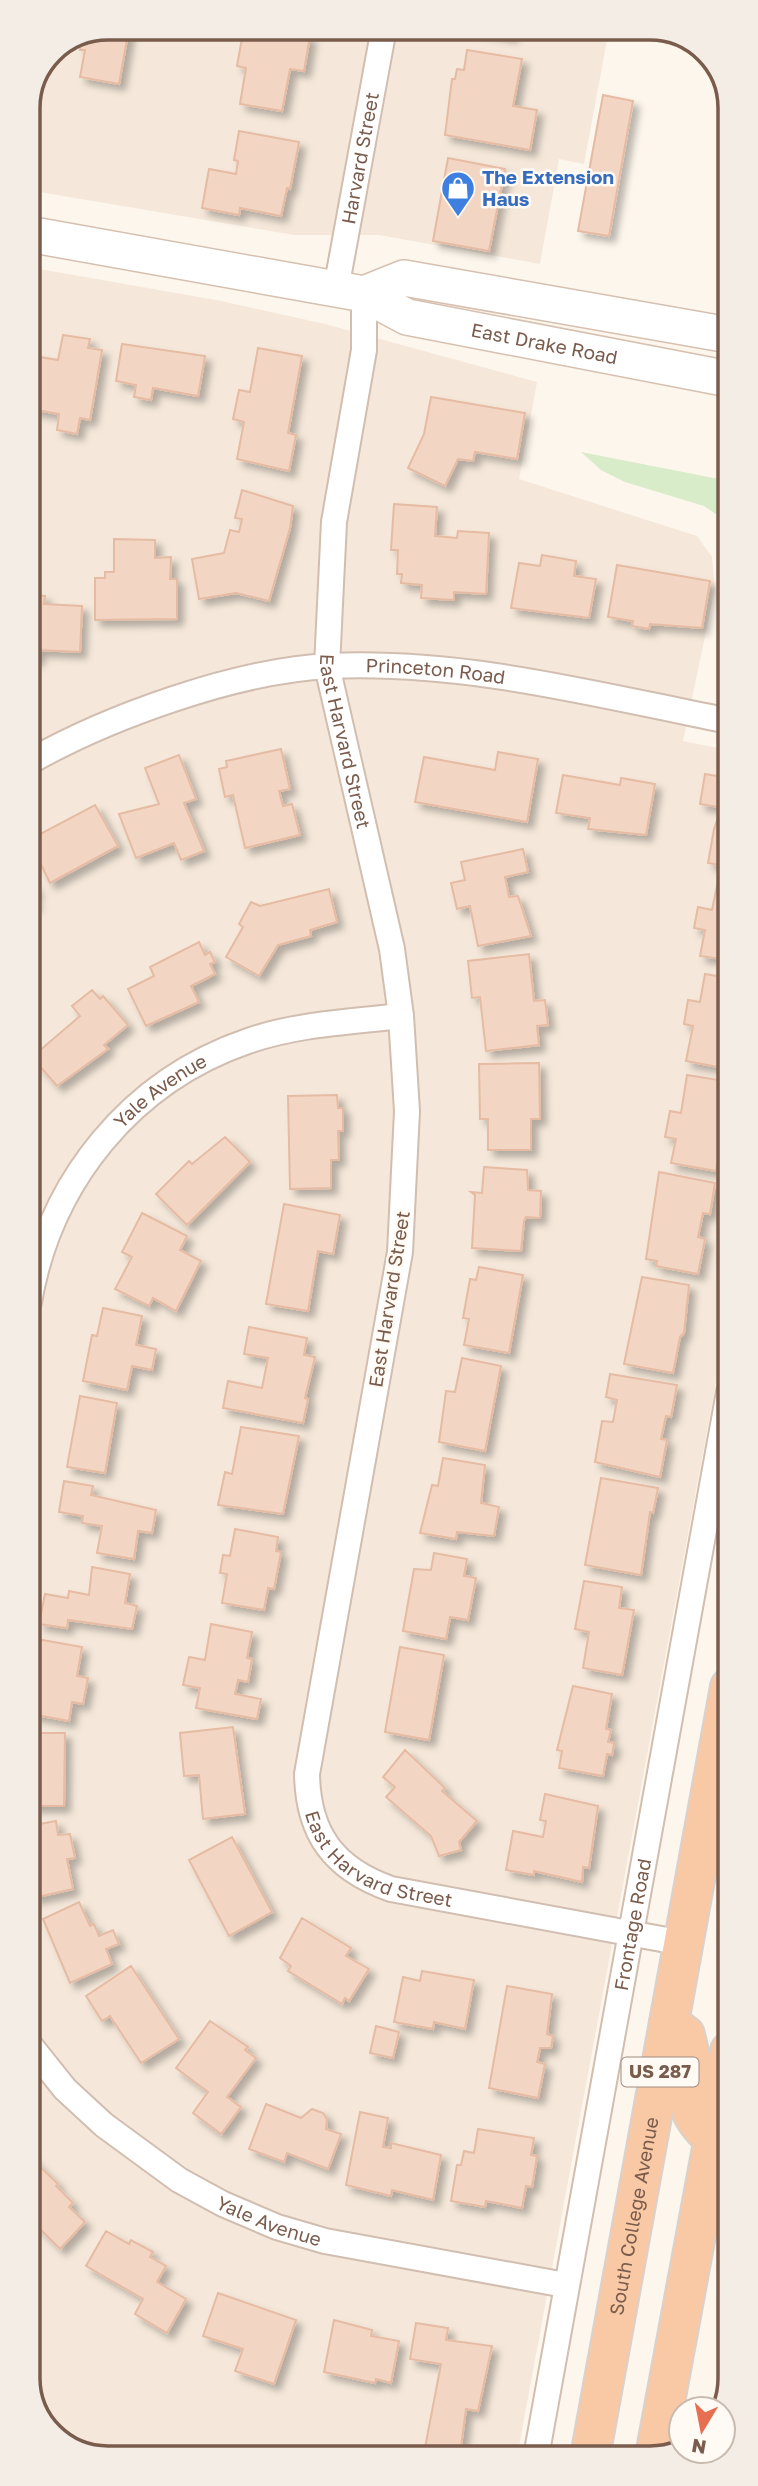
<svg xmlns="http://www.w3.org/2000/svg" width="758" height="2486" font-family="'Golos Text',sans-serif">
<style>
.residential{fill:#f5e8da}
.green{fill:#d8ecc9}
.building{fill:#f3d5c3;stroke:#e6bba3;stroke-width:2;filter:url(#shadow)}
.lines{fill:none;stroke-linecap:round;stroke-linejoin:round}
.minor-casing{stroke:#d1beb0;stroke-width:28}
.secondary-casing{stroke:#d6c0b0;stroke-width:38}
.trunk-casing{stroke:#dad1cd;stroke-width:42}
.minor{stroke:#fff;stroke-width:24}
.secondary{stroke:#fff;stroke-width:35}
.trunk{stroke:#f9c8a4;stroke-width:38}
.labels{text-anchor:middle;stroke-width:5;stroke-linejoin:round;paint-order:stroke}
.shield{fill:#fffaf3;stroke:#a28b7f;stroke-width:2}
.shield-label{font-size:18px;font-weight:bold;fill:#7a5c4d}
.street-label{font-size:19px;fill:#7a5c4d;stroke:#fffaf3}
.shop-label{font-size:19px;font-weight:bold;fill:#366cbe;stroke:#fffaf3;text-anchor:start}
.rim{fill:none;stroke:#7a5c4d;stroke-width:3.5}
</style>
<defs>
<filter id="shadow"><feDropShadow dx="6" dy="6" stdDeviation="3.5" flood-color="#0004"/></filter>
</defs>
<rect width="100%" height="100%" fill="#fdf6ec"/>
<path class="residential" d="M108,28L609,29L584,164L559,159L540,264L379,235H294L33,191L28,186V144L40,78L52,51Z
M28,267L216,300L325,324L537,382L519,479L697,536L712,557L715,589L683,741L729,750V1313L517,2457L102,2458L56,2438L30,2394Z"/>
<path class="green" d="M581,452L729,481V523L704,506L625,482L601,470Z"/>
<path class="building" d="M108,28H129L119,84L80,77L85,50H80L82,39Z
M254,28L310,36L304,71L290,69L282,111L240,104L246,68L237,66L242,38L252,39Z
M470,28H513L511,36Z
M467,50L522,59L513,106L537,110L530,150L445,135L452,79H455L457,69L464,70Z
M603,95L633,101L609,236L578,231Z
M239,131L299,142L290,189L287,188L281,216L240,208L239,215L202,208L209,169L236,174L238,161L234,160Z
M448,158L505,169L489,251L433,241Z
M63,335L90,339L88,348L102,350L90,420L80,418L77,434L57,430L59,414L31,409L33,395L28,394V355L58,360Z
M122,344L205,356L198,396L153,388L151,400L134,397L136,385L116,381Z
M258,348L302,356L288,433L296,435L289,471L237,459L244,422L233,419L239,390L250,392Z
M431,397L525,413L517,459L475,452L473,461L458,459L445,486L408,468L424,434Z
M242,490L293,506L290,528L269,601L236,593L199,599L192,559L224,553L230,530L239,532L242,519L235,518Z
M394,504L437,507L435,536L457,538L458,531L489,533L486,594L454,592V600L421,598L422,585L401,583L402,574H397L398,550H391Z
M114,539L155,540V558L171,557L170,579H177V619L95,620V578H105V572H114Z
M542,555L576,561L574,576L596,579L589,618L511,608L519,563L540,566Z
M617,565L710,581L702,628L650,624L649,629L632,626L633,621L608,617Z
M28,595L45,596L44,604L82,606L80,652L38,650V659H29Z
M281,749L290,789L279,791L283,806L292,804L300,835L245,848L233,795L225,797L219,769L227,767L226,761Z
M498,752L538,759L527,822L415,802L424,757L495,770Z
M179,755L196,799L184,803L204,851L181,860L174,843L136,858L119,814L159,804L145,768Z
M705,774L729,778L727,866L708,863L714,829L718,818L723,819L725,808L700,804Z
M563,775L620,785L621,778L655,784L646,835L588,829L590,818L556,813Z
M95,805L118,846L50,883L29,840Z
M523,849L528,872L505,877L509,897L518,896L531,936L478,946L470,906L457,909L451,883L465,880L461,862Z
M29,880L37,891L31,896L36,903L29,908Z
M718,881L729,883V960L700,956L705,930L694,928L698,907L712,910Z
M329,889L337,922L310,930L311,936L278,945L259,976L226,957L243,927L239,924L251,902L260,906Z
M199,942L205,955L210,952L215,962L210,964L215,974L191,986L199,1002L146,1026L128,989L154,976L150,967Z
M529,954L534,1001L545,1000L548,1025L537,1026L539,1045L486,1051L480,997L472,998L468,961Z
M705,974L729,978V1069L686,1061L693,1026L684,1024L688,1000L700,1002Z
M92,990L100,999L103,996L128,1025L104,1045L108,1049L57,1086L32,1057L80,1016L72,1006Z
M539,1063L540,1119H531V1150H488V1119H480L479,1064Z
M687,1075L725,1081L720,1108L727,1109L716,1171L671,1163L676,1139L665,1137L670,1111L681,1113Z
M337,1095L338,1108H343V1131H338L339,1160H331V1188L290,1189L288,1096Z
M225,1137L250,1162L187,1225L156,1194L189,1161L192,1164Z
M484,1167L527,1170L528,1190L541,1191L540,1218L526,1217L524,1221L521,1251L472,1248L475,1195L471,1192L482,1193Z
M659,1172L715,1183L710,1214L703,1213L698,1237L705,1239L698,1274L656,1266L657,1261L646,1259Z
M284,1204L340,1215L333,1254L318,1251L308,1311L266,1304Z
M142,1213L187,1236L180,1250L201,1261L176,1311L153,1298L149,1306L115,1289L132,1257L122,1252Z
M479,1267L523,1275L509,1353L464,1345L469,1319L463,1318L470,1279L476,1280Z
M642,1277L689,1285L684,1333L680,1337L673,1373L624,1364Z
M103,1308L142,1316L136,1345L156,1349L152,1370L132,1366L127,1390L83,1381L92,1335L97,1336Z
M249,1327L307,1338L304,1355L315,1357L305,1398L308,1399L303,1423L223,1408L228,1381L262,1388L268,1358L244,1354Z
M462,1358L501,1366L485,1451L439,1442L446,1391L455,1392Z
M610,1374L677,1385L671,1417L666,1416L661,1439L667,1440L660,1477L595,1462L602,1421L613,1422L617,1400L606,1397Z
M80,1396L117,1403L105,1473L67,1467Z
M241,1427L299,1436L283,1514L218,1505L225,1472L232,1474Z
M443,1458L485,1465L481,1503L499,1507L494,1536L457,1532L456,1539L420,1533L432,1485L438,1486Z
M601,1478L658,1488L653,1513L650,1512L641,1575L585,1565Z
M64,1481L93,1486L91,1495L156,1510L152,1533L138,1531L134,1559L97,1553L102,1526L82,1523L83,1516L59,1512Z
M235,1529L278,1537L276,1551L281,1552L274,1589L268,1588L264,1610L222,1603L227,1574L220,1573L223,1555L230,1556Z
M434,1553L467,1559L464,1576L476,1578L468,1620L450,1617L446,1639L403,1631L414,1569L431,1570Z
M92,1567L130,1574L125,1603L137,1606L132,1629L68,1620L67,1628L39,1624L45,1594L68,1598L69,1591L89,1595Z
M584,1581L622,1587L619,1608L634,1610L622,1675L583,1668L589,1632L575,1629Z
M211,1624L252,1632L247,1658L252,1659L248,1682L238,1680L235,1694L261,1699L257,1719L196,1708L200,1688L183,1685L189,1657L205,1660Z
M37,1639L82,1647L77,1676L88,1678L83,1704L72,1702L69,1721L31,1714L34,1698L29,1697V1682Z
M400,1647L444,1655L429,1740L385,1732Z
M573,1686L612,1694L606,1729L611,1730L608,1742L614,1743L612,1755L607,1754L603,1776L559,1768L562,1751L557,1750Z
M233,1727L245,1814L203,1819L199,1775L184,1776L180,1733Z
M29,1733H65L64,1806H29Z
M405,1750L445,1788L442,1791L477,1821L459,1842L461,1850L439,1856L431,1836L386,1797L395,1787L383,1777Z
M545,1794L598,1806L589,1868L583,1867L582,1882L534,1871V1875L506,1870L513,1831L543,1837L546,1821L540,1820Z
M56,1821L58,1835L70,1834L75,1858L67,1859L73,1889L33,1898L29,1881V1826Z
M232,1837L272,1912L229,1936L189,1860Z
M79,1902L90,1926L94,1924L99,1936L113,1930L119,1944L106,1949L112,1964L70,1983L43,1919Z
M302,1918L351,1948L346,1956L369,1969L349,2001L345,1998L342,2004L321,1991L288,1971L291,1966L280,1958Z
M131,1966L179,2039L141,2063L110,2016L102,2021L86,1996Z
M422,1971L474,1980L465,2029L434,2022L433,2029L394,2022L403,1977L420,1981Z
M507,1986L552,1994L547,2034L553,2036L551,2048H540L537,2062L545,2064L538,2098L489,2088Z
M210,2021L248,2047L245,2050L256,2058L227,2097L241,2107L221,2134L193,2113L208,2092L176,2068Z
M376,2026L399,2032L393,2058L370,2053Z
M266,2104L301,2118L312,2109L323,2113L327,2119L326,2129L341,2134L328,2169L287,2153L284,2162L249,2149Z
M360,2112L388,2118L383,2147L391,2148V2143L441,2155L433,2200L392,2190L391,2196L346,2185Z
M478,2129L534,2138L531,2155L537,2156L532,2187L526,2186L522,2208L486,2201L485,2207L451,2201L457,2165H461L464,2151L474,2153Z
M29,2156L58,2184L56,2186L73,2203L69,2207L85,2222L60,2249L30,2219Z
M106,2231L129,2244L131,2240L153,2252L150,2257L166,2266L157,2282L186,2299L167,2333L135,2314L143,2299L86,2266Z
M218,2293L296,2320L274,2384L235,2371L243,2349L203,2336Z
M334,2320L372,2330L371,2336L399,2341L391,2383L376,2379L375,2383L324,2372Z
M416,2323L448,2328L446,2340L492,2346L478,2411L466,2409L460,2454L425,2448L441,2364L410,2359Z
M107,2448L174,2452L173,2458H106Z"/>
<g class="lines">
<g class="minor-casing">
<g id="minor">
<path id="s1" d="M336,289L384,28"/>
<path id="s2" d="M364,294V350L334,522L327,666L392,949L401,1016L407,1111L400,1252L307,1774C308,1834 334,1869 391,1889L683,1943"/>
<path id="s3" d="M29,762C108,717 238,670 330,666C465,660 598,695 729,721"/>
<path id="s4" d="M29,1302C50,1181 131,1081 248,1041C296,1024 350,1022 401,1016"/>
<path id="s5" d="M29,2044L65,2089L104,2125L179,2180L223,2204L277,2227L325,2241L565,2285"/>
<path id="s6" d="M536,2457L729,1392"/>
</g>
</g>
<g class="secondary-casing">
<g id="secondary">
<path id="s7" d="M28,234L364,294L407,317L729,379"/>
<path d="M364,294L404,278L729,335"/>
</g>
</g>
<g class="trunk-casing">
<g id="trunk">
<path d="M669,2023L685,2035C687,2044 690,2054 691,2063C693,2103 679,2106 713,2139"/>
<path d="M655,2456L730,2051"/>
<path id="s8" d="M590,2457L730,1687"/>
</g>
</g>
<use href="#minor" class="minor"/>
<use href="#secondary" class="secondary"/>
<use href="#trunk" class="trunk"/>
</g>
<defs>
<g id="shop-pin" transform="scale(1.75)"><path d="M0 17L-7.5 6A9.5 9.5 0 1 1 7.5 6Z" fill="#3f7fe0" stroke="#fffaf3"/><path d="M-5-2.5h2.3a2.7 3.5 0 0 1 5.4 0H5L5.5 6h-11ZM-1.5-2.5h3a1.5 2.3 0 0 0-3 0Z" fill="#fff"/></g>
</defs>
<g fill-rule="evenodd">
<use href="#shop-pin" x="458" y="188"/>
</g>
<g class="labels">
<rect class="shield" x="621.5" y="2057.5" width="77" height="29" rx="5"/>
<g class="shield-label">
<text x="660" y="2078">US 287</text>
</g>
<g class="street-label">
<text dy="7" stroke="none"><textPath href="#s1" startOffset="133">Harvard Street</textPath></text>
<text dy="7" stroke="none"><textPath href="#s7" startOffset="530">East Drake Road</textPath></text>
<text dy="7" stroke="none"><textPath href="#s3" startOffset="424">Princeton Road</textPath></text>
<text dy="7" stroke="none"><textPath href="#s2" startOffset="452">East Harvard Street</textPath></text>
<text dy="7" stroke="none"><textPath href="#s4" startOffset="256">Yale Avenue</textPath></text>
<text transform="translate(389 1299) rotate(-81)" y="7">East Harvard Street</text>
<text dy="7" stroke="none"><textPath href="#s2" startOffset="1626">East Harvard Street</textPath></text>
<text dy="7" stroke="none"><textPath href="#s6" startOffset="541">Frontage Road</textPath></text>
<text dy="7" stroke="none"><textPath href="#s8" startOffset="245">South College Avenue</textPath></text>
<text dy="7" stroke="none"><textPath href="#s5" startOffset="303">Yale Avenue</textPath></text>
</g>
<g class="shop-label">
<text x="482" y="184">The Extension<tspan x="482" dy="22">Haus</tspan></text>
</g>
</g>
<path d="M0 0H758V2486H0ZM108 40H650A68 68 0 0 1 718 108V2378A68 68 0 0 1 650 2446H108A68 68 0 0 1 40 2378V108A68 68 0 0 1 108 40Z" fill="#f4ede6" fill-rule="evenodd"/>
<path class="rim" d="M108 40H650A68 68 0 0 1 718 108V2378A68 68 0 0 1 650 2446H108A68 68 0 0 1 40 2378V108A68 68 0 0 1 108 40Z"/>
<g transform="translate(702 2430) rotate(190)"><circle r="33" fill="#fffaf3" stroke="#cabbb1" stroke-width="2"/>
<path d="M0-5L12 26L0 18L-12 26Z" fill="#e76f51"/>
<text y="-10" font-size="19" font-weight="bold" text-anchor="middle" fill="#7a5c4d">N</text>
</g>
</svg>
